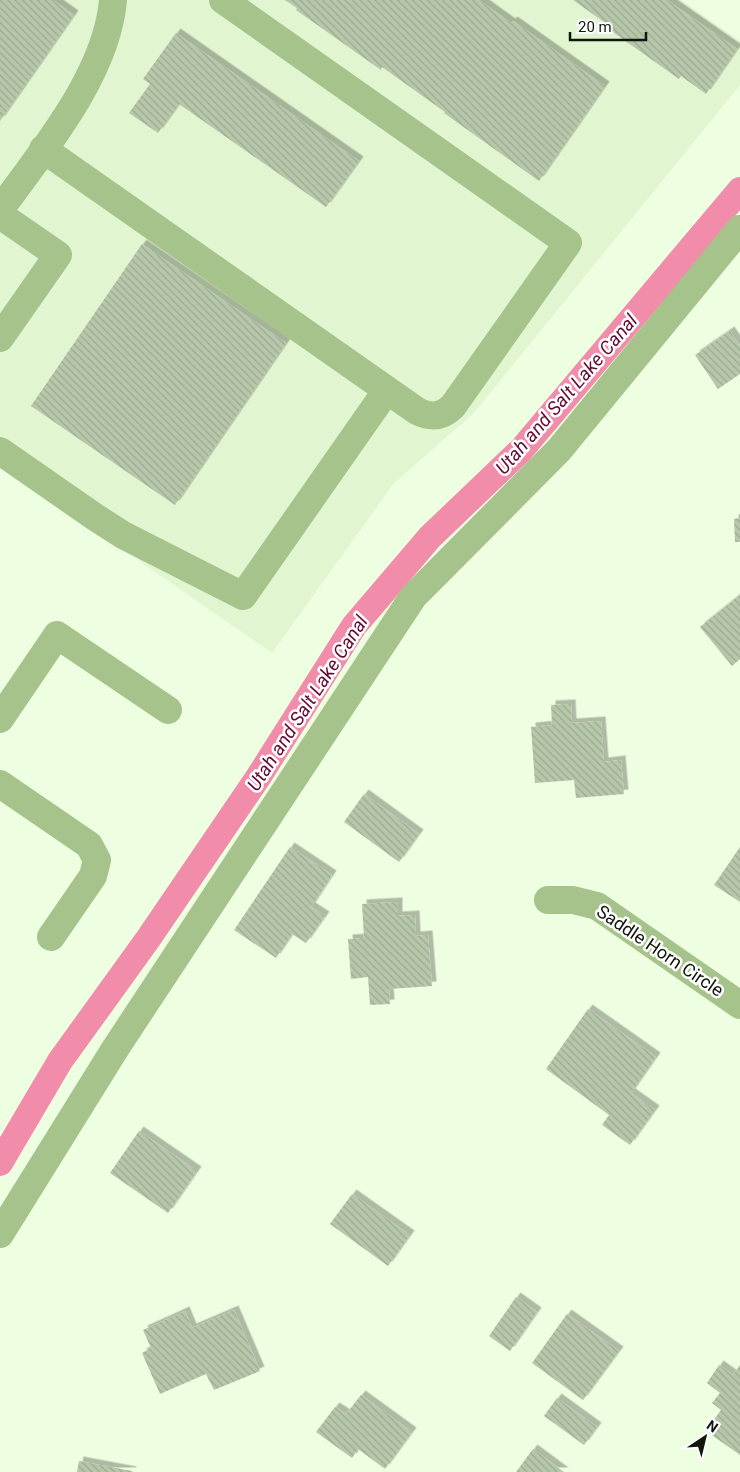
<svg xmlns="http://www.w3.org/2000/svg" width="740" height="1472" font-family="Roboto,sans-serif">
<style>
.built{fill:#e1f5d0}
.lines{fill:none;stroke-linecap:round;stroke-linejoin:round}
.canal{stroke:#f18caa;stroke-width:26}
.building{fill:url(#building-back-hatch);filter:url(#shadow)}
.minor{stroke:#a5c38a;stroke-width:28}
.labels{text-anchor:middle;stroke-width:5;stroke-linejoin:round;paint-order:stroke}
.street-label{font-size:18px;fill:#11170d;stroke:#fff}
.water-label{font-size:19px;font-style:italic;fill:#650a33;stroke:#fff}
</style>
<defs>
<pattern id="building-back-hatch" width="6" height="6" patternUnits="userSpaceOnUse" patternTransform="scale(1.25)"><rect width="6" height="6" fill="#b7c7aa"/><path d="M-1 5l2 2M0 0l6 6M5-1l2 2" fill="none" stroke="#9caa91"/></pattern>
<filter id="shadow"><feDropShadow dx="4.5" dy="-4.5" stdDeviation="0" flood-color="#0004"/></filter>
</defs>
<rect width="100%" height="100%" fill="#eefee0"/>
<path class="built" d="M0,0H681L740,41V85L474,413L394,483L272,653L0,464Z"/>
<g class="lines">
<path class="canal" d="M0,1163L60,1061L148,939L259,776L354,626L430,537L522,449L740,190"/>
</g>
<path class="building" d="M0,0H53L74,15L0,121Z
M285,0H479L511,23L513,21L605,86L539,181L444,113L445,112L382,67L381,70L296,10L297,8Z
M573,0H667L737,49L706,94L681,76L679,79L610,30L611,27Z
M176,33L359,161L326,207L179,104L158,133L129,113L150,84L143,79Z
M142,244L286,343L175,505L31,406Z
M730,331L740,346V374L718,389L695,355Z
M740,518V542H735L734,519Z
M740,595V659L732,666L700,627Z
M571,704L572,723L601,721L604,762L621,760L624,794L576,798L574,780L535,783L531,727L552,725L551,705Z
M364,794L419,834L399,862L344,822Z
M290,847L332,875L311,907L325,916L306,943L292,934L276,958L234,930Z
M740,847V902L714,885Z
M398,902V916L415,915L416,936L428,935L432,986L389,989L390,1004L370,1005L368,977L351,979L348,939L364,938L362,904Z
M588,1009L656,1057L631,1093L655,1110L630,1145L602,1125L609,1115L546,1069Z
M139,1131L197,1171L168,1213L110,1173Z
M352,1194L410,1235L388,1266L330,1224Z
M516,1297L537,1312L510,1351L489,1336Z
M234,1310L260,1371L214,1390L206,1374L160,1394L142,1353L151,1348L143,1330L185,1311L192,1328Z
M567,1314L619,1351L583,1400L532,1363Z
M719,1365L733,1375L740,1365V1455L706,1431L721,1410L712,1403L720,1393L707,1383Z
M361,1395L412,1432L385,1469L358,1449L352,1458L316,1432L335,1407L346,1414Z
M557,1398L597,1427L584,1445L544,1416Z
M533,1449L564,1472H516Z
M79,1461L132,1471V1472H77Z"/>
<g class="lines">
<path class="minor" d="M43,149L417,411C431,418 442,417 453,406L568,243L223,0
M0,210C42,151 107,75 113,0
M0,215L58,255L0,338
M0,451L95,517L123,535L243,596L387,390
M0,719L57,635L168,710
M0,784L89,845L97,860L93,876L51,937
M548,900H573L597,906L740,1005
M0,1234L115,1049L413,597L559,450L740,229"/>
</g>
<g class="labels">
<g class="street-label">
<text transform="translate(660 951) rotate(34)" y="6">Saddle Horn Circle</text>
</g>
<g class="water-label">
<text transform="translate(566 394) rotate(-49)" y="7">Utah and Salt Lake Canal</text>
<text transform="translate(307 703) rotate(-57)" y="7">Utah and Salt Lake Canal</text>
</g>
</g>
<g transform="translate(705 1437) rotate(35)" stroke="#ffffff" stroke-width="4" paint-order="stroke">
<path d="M0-4L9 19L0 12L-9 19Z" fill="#11170d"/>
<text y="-8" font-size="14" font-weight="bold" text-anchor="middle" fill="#11170d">N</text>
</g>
<path d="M570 32v8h76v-8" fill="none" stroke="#11170d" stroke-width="2.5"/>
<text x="578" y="32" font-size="15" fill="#11170d" stroke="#ffffff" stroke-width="4" paint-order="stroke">20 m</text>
</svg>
